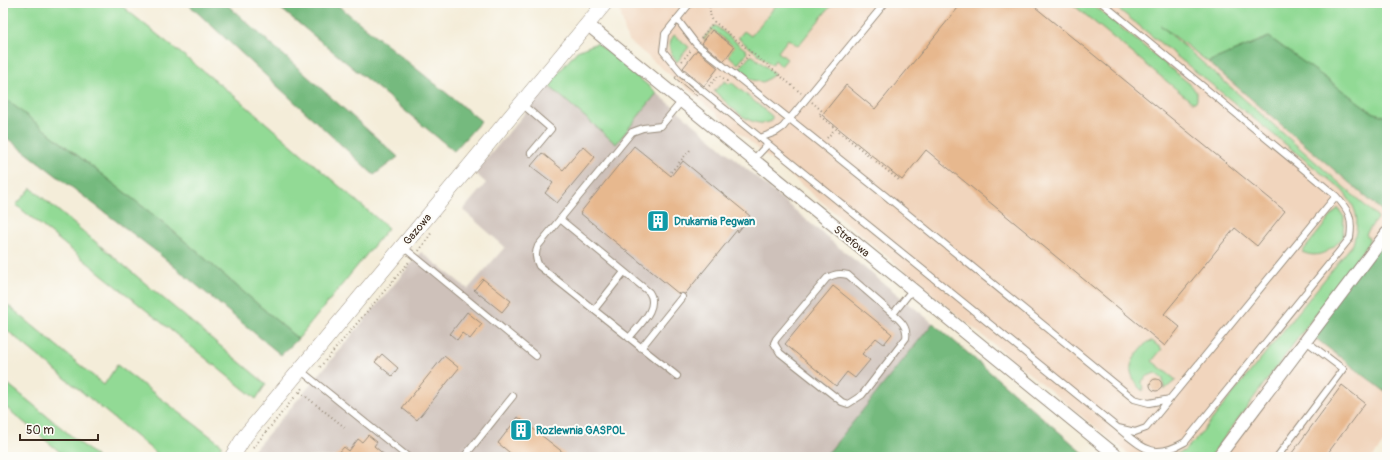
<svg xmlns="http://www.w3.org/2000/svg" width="1390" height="460" font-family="Pangolin,sans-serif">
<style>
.built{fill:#f1d5bd}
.industrial{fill:#cec1ba}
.green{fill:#92da95;stroke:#66825a}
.forest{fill:#75ba7e;stroke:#58724e}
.building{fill:#e7b88e}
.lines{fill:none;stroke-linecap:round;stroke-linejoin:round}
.service-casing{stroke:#988c7c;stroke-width:8}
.minor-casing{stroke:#988c7c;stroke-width:14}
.tertiary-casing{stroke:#988c7c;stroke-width:16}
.path{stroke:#988c7c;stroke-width:2;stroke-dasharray:1 3;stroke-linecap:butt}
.service{stroke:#fff;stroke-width:6}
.minor{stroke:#fff;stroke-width:12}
.tertiary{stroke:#fff;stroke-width:15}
.labels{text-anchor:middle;stroke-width:4;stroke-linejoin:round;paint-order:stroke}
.culture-label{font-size:11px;font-weight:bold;fill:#0d838f;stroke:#fdfcf7;text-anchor:start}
.street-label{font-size:11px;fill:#3b2a1e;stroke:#fdfcf7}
</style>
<rect width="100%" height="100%" fill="#fdfcf7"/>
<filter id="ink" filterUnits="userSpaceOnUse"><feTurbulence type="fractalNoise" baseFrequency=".025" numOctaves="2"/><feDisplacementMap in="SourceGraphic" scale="8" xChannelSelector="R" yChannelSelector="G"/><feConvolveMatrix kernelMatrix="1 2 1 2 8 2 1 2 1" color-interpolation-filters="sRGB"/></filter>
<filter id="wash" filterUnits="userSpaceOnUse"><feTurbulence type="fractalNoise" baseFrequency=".012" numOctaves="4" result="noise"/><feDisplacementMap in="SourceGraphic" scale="16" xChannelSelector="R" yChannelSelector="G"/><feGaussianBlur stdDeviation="0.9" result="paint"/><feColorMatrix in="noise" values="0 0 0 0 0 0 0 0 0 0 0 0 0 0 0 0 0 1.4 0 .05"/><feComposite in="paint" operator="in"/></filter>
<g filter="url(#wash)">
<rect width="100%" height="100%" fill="#f4edd9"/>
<path class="built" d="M618,3H1133L1208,62L1387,215V226L1306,331L1387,393V438L1373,457H1132L950,309L627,39Z"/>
<path class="industrial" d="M548,85L616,144L657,93L836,245L933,323L825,457H263L254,450L307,389L421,252L468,289L505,247L463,210L486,183L475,173Z"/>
<path class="green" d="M3,3H118L238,99L388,228L298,339L165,224L3,97Z
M778,3H833L798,46L788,39L778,52L787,59L781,66L775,60L772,65L739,39V37L744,31L751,36Z
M1071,3H1091L1191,85L1197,93V100L1195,102H1192Z
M1111,3H1387V117L1372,112L1269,37L1208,62L1160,25L1378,217L1366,234L1369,238V242L1210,457H1169L1184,451L1198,437L1353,244C1360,219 1358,210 1342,190Z
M714,26H716L746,50L747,53L738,64L728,55L734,47L713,30L704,40L703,39Z
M674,35L689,47L677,62C669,53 667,45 674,35Z
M597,43L657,93L616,144L548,85L577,51Z
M750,56H753L775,74L763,82L752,80L739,69Z
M725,81L729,84L731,82L772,116V121C750,131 729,104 714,91Z
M31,188L266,384L256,399L16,205Z
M1338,208L1344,217L1343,237C1332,250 1319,260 1302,252Z
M3,301L104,385L117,365L222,445L214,457H161L3,327Z
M1152,341L1162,349L1152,361L1176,380L1164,390L1163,379L1155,373L1148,376L1142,381L1143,391C1139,389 1137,385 1135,381C1124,365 1137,354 1147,342Z
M3,380L97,457H66L3,405Z"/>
<path class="forest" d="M187,3H225L398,157L374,175Z
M274,3H335L481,121L454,151Z
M1269,37L1372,112L1387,117V215L1208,62Z
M3,97L165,224L298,339L281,355L153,249L3,135Z
M1387,226V393L1306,331Z
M933,323L1088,457H825Z"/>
<g id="blocks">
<path class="building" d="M962,3H1030L1285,211L1257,246L1235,228L1164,314L1180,327L1165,346L926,150L902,180L822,115L846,85L875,109Z
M712,30L734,47L724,61L702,43Z
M697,50L718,68L704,86L683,68Z
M677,75L699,93L697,96L675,78Z
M583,146L595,157L557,203L545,193L553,183L531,166L542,153L563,170Z
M634,146L671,176L683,161L750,216L738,232L737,230L685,294H679L580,213Z
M483,279L511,301L502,312L474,290Z
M833,286L892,334L884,344L876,338L862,354L870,360L855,378L847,372L836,386L785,344Z
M467,312L482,324L470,339L462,333L457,340L450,334Z
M382,354L398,368L392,376L375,362Z
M444,356L459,368L417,420L402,408Z
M1150 385a6 6 0 1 1 12 0a6 6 0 1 1-12 0Z
M1342,385L1365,403L1325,457H1289Z
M518,417L569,457H515L498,443Z
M368,435L377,442L374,446L387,457H335L344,447L349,451L358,439L362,442Z"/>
</g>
</g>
<g filter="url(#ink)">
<use href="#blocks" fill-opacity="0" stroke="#988c7c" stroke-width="1"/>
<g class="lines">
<g class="service-casing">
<path id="service" d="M690,3L665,34L663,51L683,75L1118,428L1135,432L1146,428L1336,196L1102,3
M677,19L696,44L887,197L1134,399L1149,403L1170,399
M522,104L551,129L531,153
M760,138L776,132L783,127L885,3
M753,160L768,144
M560,219L649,292C660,308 639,325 629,338
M402,246L536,356
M594,310L624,272
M893,314C901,321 908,327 906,338L862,395L848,404L842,402L780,353L774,343L776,339L827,278C835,274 839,273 848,275L893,314L912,290
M641,348L682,297
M300,370L408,457
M677,376L539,266C535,258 535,253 538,246L632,132L643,128L661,126L681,102
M1119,429C1144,449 1154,460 1185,442L1350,238C1353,217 1349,211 1336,196
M464,457L513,396
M1277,457L1343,369L1306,341"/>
</g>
<g class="minor-casing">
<path id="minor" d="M587,24L1118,457
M1218,457L1387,233"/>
</g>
<g class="tertiary-casing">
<path id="tertiary" d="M232,457L245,436L605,3"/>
</g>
<path class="path" d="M709,3L711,19L801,93
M701,38L714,22
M682,61L692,49
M738,68L751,52
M709,86L719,75L727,81L729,79
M812,102L822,111L819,115L900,181
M827,138L835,129
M671,172L690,150
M419,251L432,232
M320,367L409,262
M300,392L347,429
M253,448L303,387"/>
<use href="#service" class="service"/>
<use href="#minor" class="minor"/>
<use href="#tertiary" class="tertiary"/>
</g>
</g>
<defs>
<g id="building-square" transform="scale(1.15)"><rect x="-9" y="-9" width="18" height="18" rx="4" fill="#0f9aa8" stroke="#fdfcf7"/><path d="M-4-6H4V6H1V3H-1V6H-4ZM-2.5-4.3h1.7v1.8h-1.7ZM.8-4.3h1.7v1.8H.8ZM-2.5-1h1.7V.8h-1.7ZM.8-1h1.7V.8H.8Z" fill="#fff"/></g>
</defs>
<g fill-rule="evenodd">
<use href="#building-square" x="658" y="221"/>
<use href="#building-square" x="521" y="430"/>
</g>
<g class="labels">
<g class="culture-label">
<text x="674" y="225">Drukarnia Pegwan</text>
<text x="536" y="434">Rozlewnia GASPOL</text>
</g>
<g class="street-label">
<text transform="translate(417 229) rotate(-50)" y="4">Gazowa</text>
<text transform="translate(852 241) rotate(39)" y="4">Strefowa</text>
</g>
</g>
<rect width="1390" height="460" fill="none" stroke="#fdfcf7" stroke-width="16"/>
<path d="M20 434v6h78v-6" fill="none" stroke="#3b2a1e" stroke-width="2"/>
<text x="26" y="434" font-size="12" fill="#3b2a1e" stroke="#fdfcf7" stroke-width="3" paint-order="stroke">50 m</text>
</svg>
